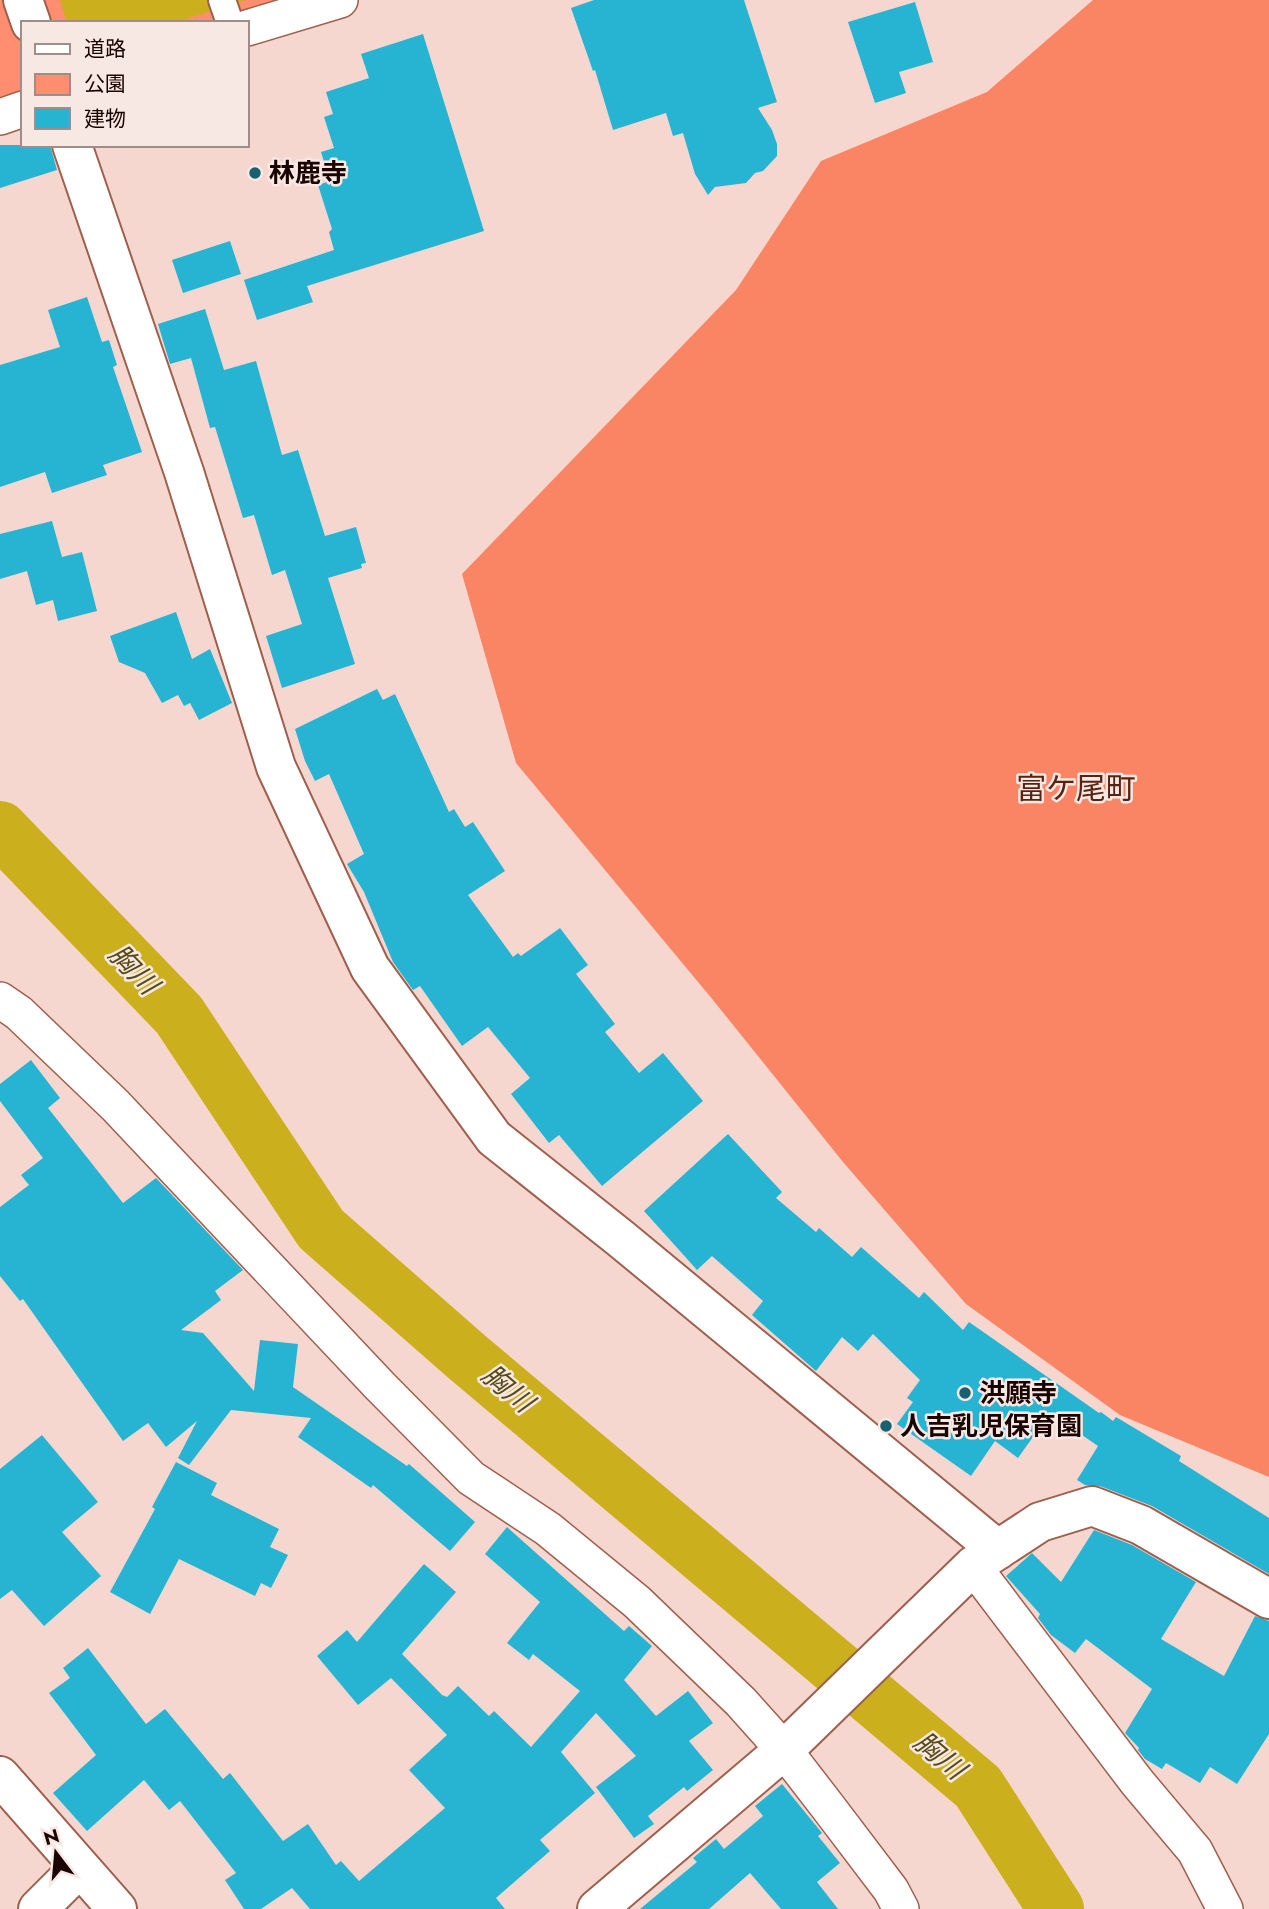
<svg xmlns="http://www.w3.org/2000/svg" width="1269" height="1909" font-family="Jost,'Noto Sans JP',sans-serif">
<style>
.green{fill:#fe8e6f}
.forest{fill:#f98564}
.water{fill:#cbaf1d}
.lines{fill:none;stroke-linecap:round;stroke-linejoin:round}
.river{stroke:#cbaf1d;stroke-width:56}
.building{fill:#27b4d3}
.pedestrian-casing{stroke:#9f5f4d;stroke-width:30}
.minor-casing{stroke:#9f5f4d;stroke-width:38}
.tertiary-casing{stroke:#9f5f4d;stroke-width:42}
.pedestrian{stroke:#fff;stroke-width:26}
.minor{stroke:#fff;stroke-width:35}
.tertiary{stroke:#fff;stroke-width:38}
.poi-dot{fill:#196071;stroke:#f7e8e4;stroke-width:2.5}
.labels{text-anchor:middle;stroke-width:5;stroke-linejoin:round;paint-order:stroke}
.poi-label{font-size:26px;font-weight:bold;fill:#1a0401;stroke:#f7e8e4;text-anchor:start}
.water-label{font-size:28px;font-style:italic;fill:#574c18;stroke:#f7e8e4}
.quarter-label{font-size:30px;fill:#5a2211;stroke:#f7e8e4}
</style>
<rect width="100%" height="100%" fill="#f5d7cf"/>
<path class="green" d="M0,0H337L247,23H23V100L0,107Z"/>
<path class="forest" d="M1093,0H1269V1477L1120,1415L966,1304L843,1162L713,1000L516,763L462,574L736,290L821,161L987,92Z"/>
<path class="water" d="M60,0H246L173,23H67Z"/>
<g class="lines">
<path class="river" d="M0,829L179,1015L321,1229L467,1357L978,1787L1056,1909"/>
</g>
<path class="building" d="M594,0H744L777,102L758,108L772,130L777,144V156L763,171L755,173L746,183L715,187L708,195L695,174L683,133L673,136L666,113L613,130L595,70L593,71L571,8Z
M915,2L933,62L899,72L906,93L875,103L848,22Z
M423,34L484,231L307,286L313,302L257,320L244,280L334,250L329,232L332,229L318,185L330,181L321,152L334,148L324,117L333,114L326,92L369,78L361,54Z
M0,145H50L57,170L0,188Z
M230,241L241,274L183,293L172,260Z
M87,297L102,342L109,340L117,365L113,367L142,452L103,465L107,475L52,493L45,472L0,487V365L60,347L48,310Z
M205,309L224,370L256,361L282,455L298,450L325,536L356,527L366,563L361,564L362,568L328,578L355,664L282,688L266,636L302,624L285,570L272,575L254,515L243,518L215,427L210,428L191,358L170,364L158,324Z
M52,521L62,557L82,552L97,611L58,621L53,600L36,605L27,571L0,579V534Z
M176,612L192,659L210,649L232,703L199,720L190,703L184,706L178,695L162,703L145,673L119,662L110,636Z
M377,689L383,700L395,694L449,812L454,809L465,827L473,822L505,871L468,895L513,957L518,953L521,956L560,928L588,965L576,974L615,1024L605,1032L639,1073L663,1053L703,1101L602,1186L559,1135L549,1143L511,1094L530,1078L488,1027L462,1046L420,986L413,990L393,962L364,892L347,864L364,854L329,774L315,781L305,761L295,729Z
M31,1060L60,1098L48,1108L123,1203L156,1178L243,1270L215,1291L221,1300L181,1330L203,1333L254,1391L260,1340L298,1344L293,1387L407,1466L409,1464L475,1522L450,1551L373,1485L371,1488L298,1437L311,1418L231,1410L189,1465L178,1458L197,1421L166,1447L148,1423L123,1441L23,1299L20,1301L0,1276V1207L29,1185L21,1175L43,1158L0,1101V1084Z
M728,1134L782,1192L776,1198L816,1232L819,1228L852,1257L861,1247L919,1298L924,1292L963,1330L969,1322L1099,1413L1101,1412L1113,1421L1116,1417L1181,1456L1179,1461L1269,1518V1574L1152,1506L1100,1486L1085,1485L1077,1480L1098,1446L1050,1413L1018,1458L995,1441L971,1476L897,1424L913,1402L907,1398L920,1380L873,1334L858,1351L842,1337L816,1371L752,1315L763,1301L712,1256L697,1270L644,1211Z
M42,1435L98,1502L62,1532L101,1576L44,1626L12,1590L0,1599V1469Z
M176,1462L217,1483L211,1495L279,1529L270,1547L288,1555L271,1588L261,1583L255,1596L179,1559L150,1614L110,1592L155,1509L152,1507Z
M507,1527L624,1631L629,1626L652,1646L624,1680L656,1716L688,1691L713,1723L689,1741L713,1770L687,1791L684,1787L648,1816L654,1824L634,1838L596,1787L636,1756L596,1713L561,1752L595,1793L540,1840L550,1851L496,1898L505,1909H310L292,1888L261,1909H244L225,1880L236,1873L180,1801L169,1810L144,1780L87,1831L53,1793L96,1755L49,1693L70,1678L63,1668L88,1648L146,1724L165,1709L223,1779L230,1773L283,1841L308,1824L336,1865L341,1861L359,1881L445,1808L409,1770L447,1735L391,1678L358,1705L317,1656L347,1630L357,1642L424,1564L456,1592L402,1654L442,1695L447,1697L458,1686L489,1716L494,1711L531,1747L580,1691L533,1654L529,1660L507,1643L540,1602L485,1554Z
M1094,1530L1132,1545L1196,1582L1161,1639L1224,1676L1255,1616L1269,1621V1734L1237,1784L1210,1767L1200,1783L1166,1763L1162,1769L1145,1759L1138,1750L1139,1748L1125,1733L1152,1689L1086,1639L1075,1653L1051,1635L1038,1618L1040,1614L1006,1576L1032,1553L1061,1582Z
M782,1784L822,1833L818,1836L840,1863L817,1882L838,1909H781L750,1873L709,1909H640L697,1862L693,1858L716,1839L724,1849L763,1816L755,1806Z"/>
<g class="lines">
<g class="pedestrian-casing">
<path id="pedestrian" d="M222,0L230,23"/>
</g>
<g class="minor-casing">
<path id="minor" d="M247,28L340,0
M0,117L23,109
M0,1000L19,1013L115,1105L380,1386L471,1478L548,1529L637,1602L741,1702L784,1750L828,1807L891,1890L901,1909
M973,1566L1137,1782L1195,1851L1225,1909"/>
</g>
<g class="tertiary-casing">
<path id="tertiary" d="M23,0L31,23
M72,145L184,472L276,767L370,968L494,1138L620,1238L998,1550
M0,1776L117,1909
M38,1909L80,1867
M597,1909L784,1750L973,1566L1040,1522L1092,1506L1141,1525L1269,1599"/>
</g>
<use href="#pedestrian" class="pedestrian"/>
<use href="#minor" class="minor"/>
<use href="#tertiary" class="tertiary"/>
</g>
<g class="poi-dot">
<circle cx="255" cy="173" r="7"/>
<circle cx="965" cy="1393" r="7"/>
<circle cx="886" cy="1426" r="7"/>
</g>
<g class="labels">
<g class="poi-label">
<text x="269" y="182">林鹿寺</text>
<text x="979" y="1402">洪願寺</text>
<text x="900" y="1435">人吉乳児保育園</text>
</g>
<g class="water-label">
<text transform="translate(134 969) rotate(46)" y="10">胸川</text>
<text transform="translate(508 1388) rotate(40)" y="10">胸川</text>
<text transform="translate(940 1755) rotate(40)" y="10">胸川</text>
</g>
<g class="quarter-label">
<text x="1076" y="799">富ケ尾町</text>
</g>
</g>
<rect x="21" y="21" width="228" height="126" fill="#f7e8e4" stroke="#9f8d89" stroke-width="2"/>
<rect x="35" y="44" width="35" height="10" fill="#ffffff" stroke="#9f8d89" stroke-width="2"/>
<text x="84" y="56" font-size="21" fill="#1a0401">道路</text>
<rect x="35" y="74" width="35" height="21" fill="#fe8e6f" stroke="#9f8d89" stroke-width="2"/>
<text x="84" y="91" font-size="21" fill="#1a0401">公園</text>
<rect x="35" y="108" width="35" height="21" fill="#27b4d3" stroke="#9f8d89" stroke-width="2"/>
<text x="84" y="126" font-size="21" fill="#1a0401">建物</text>
<g transform="translate(56 1853) rotate(344)" stroke="#f7e8e4" stroke-width="5" paint-order="stroke">
<path d="M0-5L12 26L0 18L-12 26Z" fill="#1a0401"/>
<text y="-10" font-size="19" font-weight="bold" text-anchor="middle" fill="#1a0401">N</text>
</g>
</svg>
